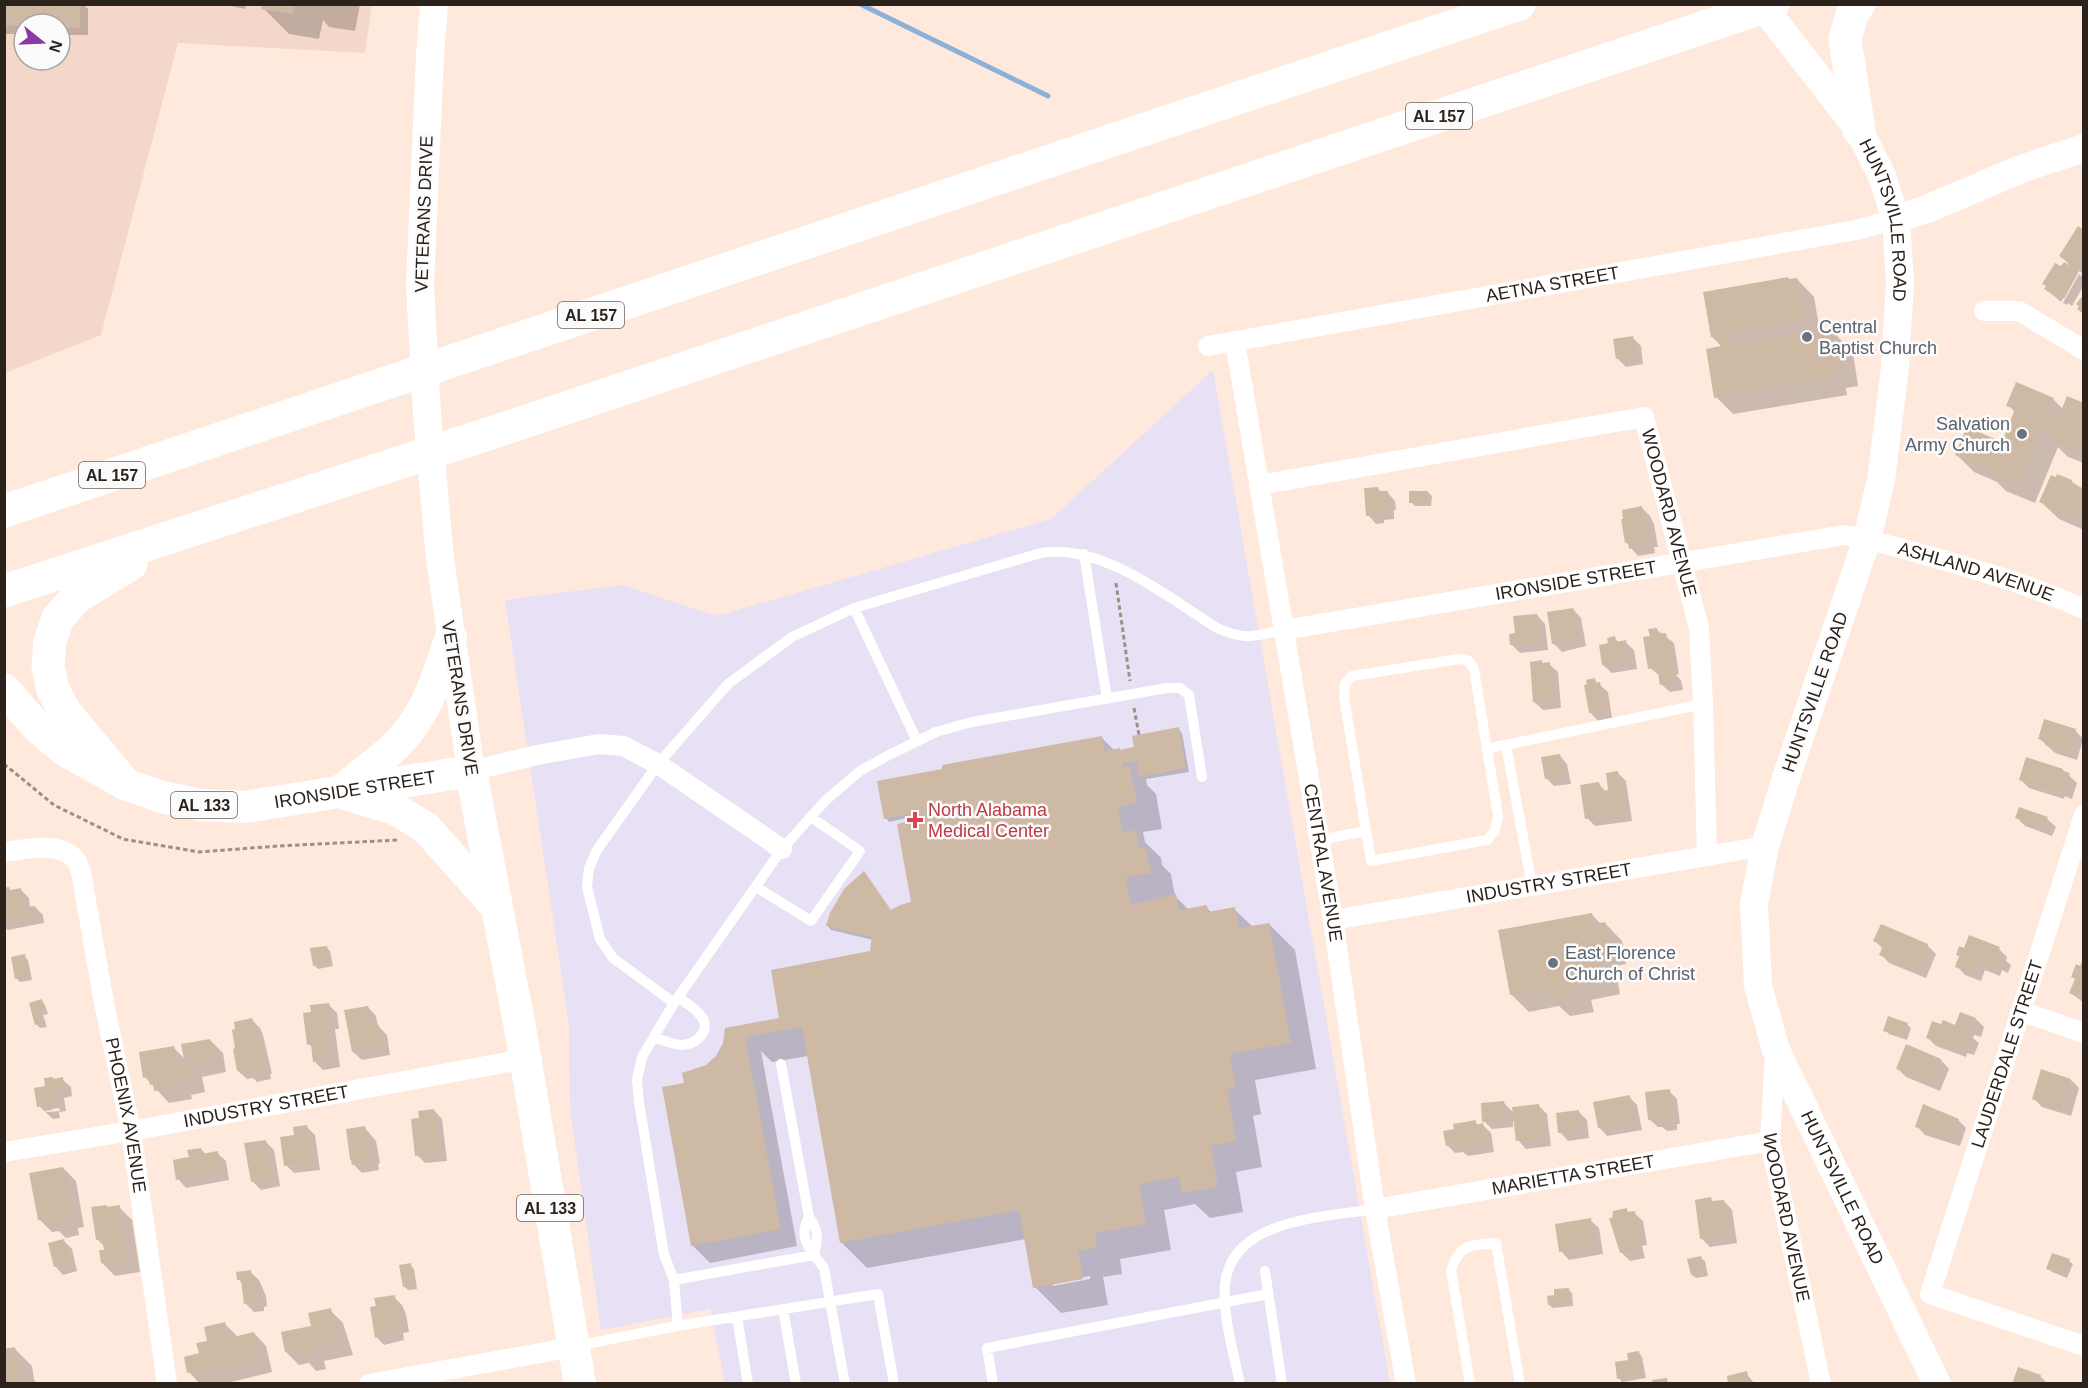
<svg xmlns="http://www.w3.org/2000/svg" width="2088" height="1388" font-family="Helvetica,sans-serif">
<style>
.built{fill:#f3d8c9;fill-rule:evenodd}
.medical{fill:#e8e0f5}
.shadow{fill:#0003;fill-rule:evenodd}
.lines{fill:none;stroke-linecap:round;stroke-linejoin:round}
.stream{stroke:#8bb1da;stroke-width:5}
.building{fill:#ceb9a5;fill-rule:evenodd}
.path{stroke:#9f8f85;stroke-width:3;stroke-dasharray:4.5 3;stroke-linecap:butt}
.lane{stroke:#fff;stroke-width:10}
.street{stroke:#fff;stroke-width:20}
.secondary{stroke:#fff;stroke-width:28}
.primary{stroke:#fff;stroke-width:32}
.highway{stroke:#fff;stroke-width:33}
.worship-dot{fill:#6b7280;stroke:#fbfbfb;stroke-width:2}
.health-dot{fill:#e0444e;stroke:#fbfbfb;stroke-width:2}
.labels{text-anchor:middle;stroke-width:5;stroke-linejoin:round;paint-order:stroke}
.shield{fill:#fbfbfb;stroke:#6a635f;stroke-width:1.5}
.shield-label{font-size:16px;font-weight:bold;fill:#2c221c}
.street-label{font-size:18px;fill:#2c221c;stroke:#fbfbfb}
.worship-label{font-size:18px;fill:#5b616d;stroke:#fbfbfb;text-anchor:start}
.health-label{font-size:18px;fill:#be3a42;stroke:#fbfbfb;text-anchor:start}
</style>
<rect width="100%" height="100%" fill="#ffe9dc"/>
<path class="built" d="M5,5H372L365,53L178,43L101,335L5,373ZM24,24H60V60H24Z"/>
<path class="medical" d="M1213,370L1390,1383H725L710,1309L601,1330L570,1109L569,1025L505,600L623,585L717,616L1051,519Z"/>
<path class="shadow" d="M4,4H83L88,9V35H60V24H24V34H4Z
M221,4H246L245,9Z
M263,4H360L355,31L329,27L323,20L319,39L289,34L263,8Z
M2084,232V274L2077,270L2061,302L2046,289L2062,268H2072L2061,256Z
M2079,274L2084,278V285L2072,306L2068,303L2067,305L2063,303Z
M1797,279L1814,297L1820,331L1828,336L1836,335L1853,352L1858,386L1846,388L1847,395L1733,414L1716,397L1723,348L1712,337L1790,281Z
M1632,337L1641,346L1643,364L1626,367L1617,358Z
M2053,399L2063,409L2084,405V463L2068,457L2058,447L2035,503L2006,491L1997,482L1974,472L1957,455L2003,444L2016,413L2008,405Z
M2071,481L2084,490V530L2059,519L2041,502Z
M1378,489L1382,493L1387,492L1395,501L1396,510H1394V519L1384,520V523L1376,524L1368,515Z
M1428,492L1432,496L1431,506H1415L1411,502Z
M1642,508L1650,516L1654,524L1658,547H1654L1655,553L1638,556L1626,542Z
M1573,609L1581,618L1586,646L1562,652L1554,644Z
M1537,615L1545,624L1548,650L1520,653L1512,645L1517,634Z
M1657,630L1674,643L1679,674L1676,675L1681,680L1683,690L1670,692L1661,684L1660,676L1650,668L1651,637Z
M1615,638L1619,643L1625,642L1634,650L1637,669L1612,673L1603,665L1610,645Z
M1541,662L1544,664H1549L1558,672L1561,708L1543,710L1534,702Z
M1594,680L1608,692L1612,718L1598,721L1590,712Z
M1178,729L1182,733L1189,772L1146,779L1147,785L1156,794L1162,829L1143,832L1145,842L1161,858L1162,865L1171,874L1175,896L1189,910L1206,907L1212,913L1234,909L1253,927L1269,924L1295,950L1316,1069L1255,1080L1261,1114L1253,1116L1262,1167L1236,1172L1243,1212L1210,1218L1195,1204L1164,1210L1171,1250L1120,1259L1122,1274L1103,1277L1108,1305L1061,1313L1035,1287L1026,1239L867,1268L841,1242L808,1056L772,1062L761,1051L797,1246L710,1263L692,1245L686,1084L717,1057L725,1043L781,1019L872,953L873,940L831,930L828,926L892,911L913,903L911,817L889,822L886,818L1101,737L1114,750L1121,751L1136,748ZM951,810L952,815L929,819L928,814ZM1090,1276V1279L1053,1286V1283Z
M2075,730L2083,739L2077,760L2055,753L2040,739Z
M1559,755L1567,764L1571,784L1554,786L1546,778Z
M2063,770L2077,783L2072,799L2065,796L2064,799L2029,788L2020,779Z
M1618,773L1626,781L1632,821L1595,826L1587,818L1599,784L1606,792L1610,791Z
M2017,818L2047,819L2056,827L2052,836L2025,826Z
M9,889L11,891L21,890L29,898L30,908L35,907L43,915L44,923L8,930L4,927V892Z
M1592,915L1601,924L1605,923L1622,941L1626,964L1615,966L1620,994L1591,1000L1594,1012L1570,1016L1559,1006L1529,1012L1511,994Z
M1881,926L1927,945L1936,954L1926,978L1889,963L1881,954L1883,949L1875,941Z
M326,947L330,951L333,966L318,969L314,965Z
M1999,949L2007,957L2006,961L2011,965L2008,973L2002,970L2000,976L1985,970L1981,981L1965,975L1957,966L1960,957L1958,955L1965,950Z
M24,956L28,960L32,980L20,982L16,978Z
M2084,963V1003L2071,993Z
M42,1001L45,1005L48,1014L43,1015L47,1027L40,1028L37,1025L31,1004Z
M328,1004L337,1013L339,1029H335L340,1067L323,1070L315,1062L313,1048L309,1044L313,1013Z
M368,1007L376,1016L378,1026L387,1035L390,1055L362,1060L353,1052Z
M1961,1014L1976,1019L1984,1027L1981,1037L1974,1035L1973,1038L1979,1043L1974,1055L1967,1053L1966,1057L1936,1046L1928,1038L1956,1027Z
M1889,1018L1908,1025L1911,1028L1907,1040L1889,1034L1885,1030Z
M252,1020L260,1028L263,1035L272,1074H270L271,1079L257,1082L253,1078L247,1079L238,1071L237,1049Z
M210,1040L223,1053L226,1072L202,1077L205,1092L191,1095L192,1099L169,1103L145,1077L173,1047L185,1059Z
M1906,1046L1941,1060L1949,1069L1940,1091L1906,1077L1897,1068Z
M45,1079H62L71,1087L72,1096L64,1098L66,1111L59,1112L60,1118L53,1119L39,1106L47,1088ZM59,1108L60,1111L47,1112L44,1110Z
M2071,1080L2079,1088L2071,1116L2042,1107L2034,1099Z
M1669,1091L1677,1099L1680,1124H1677V1130L1667,1131L1662,1127H1658L1649,1119Z
M1629,1097L1637,1105L1642,1130L1607,1136L1599,1127Z
M1504,1103L1515,1114L1539,1106L1547,1114L1551,1146L1526,1149L1518,1140L1516,1121H1513V1127L1492,1129L1484,1121Z
M434,1110L442,1119L447,1161L425,1163L417,1155L420,1119Z
M1578,1111L1587,1120L1589,1138L1568,1141L1560,1132Z
M1958,1120L1966,1128L1960,1146L1925,1135L1917,1126Z
M1475,1122L1479,1126L1483,1125L1491,1133L1494,1152L1468,1156L1463,1152L1455,1153L1447,1145Z
M307,1127L315,1135L320,1170L294,1173L286,1165L295,1137Z
M365,1128L376,1141L380,1163L378,1164L379,1170L362,1173L354,1165Z
M265,1141L274,1150L280,1186L261,1190L252,1181Z
M201,1149L206,1155L217,1153L226,1161L229,1180L186,1188L178,1179L190,1158Z
M63,1168L76,1181L84,1227L78,1228L79,1235L66,1238L59,1231L52,1232L39,1219Z
M1711,1199L1714,1203L1724,1201L1732,1210L1737,1243L1710,1247L1701,1238Z
M119,1207L132,1220L140,1272L115,1276L102,1263L105,1247L97,1239Z
M1626,1210L1630,1213H1634L1643,1221L1647,1245L1642,1246L1645,1258L1630,1261L1621,1252Z
M1590,1220L1599,1228L1603,1254L1569,1260L1561,1251Z
M64,1241L72,1249L77,1271L63,1275L55,1266Z
M1701,1258L1705,1261L1708,1276L1696,1278L1692,1275Z
M2069,1261L2073,1264L2067,1278L2052,1272L2048,1268Z
M410,1265L414,1269L417,1289L408,1290L404,1286Z
M250,1272L259,1280L266,1296L267,1306L264,1307V1311L254,1312L246,1304L243,1284L239,1280Z
M1568,1289L1572,1293L1573,1306L1553,1308L1549,1305L1556,1296Z
M394,1297L402,1305L406,1314L409,1332L403,1333L404,1340L384,1345L376,1337Z
M330,1310L343,1323L353,1355L324,1361L326,1369L316,1371L309,1363L299,1365L286,1352Z
M225,1324L238,1337L254,1333L266,1346L272,1372L223,1384H200L189,1372Z
M15,1349L32,1366L34,1380L38,1384H4Z
M1639,1353L1642,1357L1646,1378L1622,1382L1619,1378L1629,1361Z
M1746,1373L1755,1384H1730Z
M2040,1376L2048,1384H2014Z"/>
<g class="lines">
<path class="stream" d="M860,4L1048,96"/>
</g>
<path class="building" d="M262,4H295L293,14L261,9Z
M4,5H80V28L60,27V24L4,26Z
M2078,226L2084,230V258L2077,268L2059,256Z
M2064,262L2079,271L2064,299L2060,296L2058,298L2044,289L2046,286L2042,284L2055,263L2061,266Z
M1788,277L1789,279L1797,278L1805,319L1797,320V322L1729,334L1731,345L1823,329L1824,336L1836,333L1842,368L1830,371L1831,377L1714,398L1706,349L1721,346L1718,336L1711,337L1703,292Z
M2084,294V314L2077,309L2079,306L2076,304Z
M1633,336L1636,356L1616,359L1613,339Z
M2016,382L2054,398L2046,417L2057,421L2067,396L2084,403V454L2049,440L2053,429L2043,425L2017,487L1987,474L1989,470L1955,455L1967,427L2002,442L2015,409L2006,406Z
M2057,474L2072,480L2071,483L2084,489V521L2039,502L2051,475L2056,477Z
M1378,487L1379,491H1388L1387,511L1376,512L1377,515L1366,516L1364,488Z
M1409,491H1428V503H1409Z
M1642,506L1644,515L1646,514L1650,538L1647,539L1648,545L1629,549L1628,542L1625,543L1621,519H1623L1622,510Z
M1573,608L1579,638L1562,641L1563,644H1552L1547,612Z
M1537,614L1540,642L1510,645L1509,634L1515,633L1513,616Z
M1657,628L1658,634L1666,633L1672,666L1669,667L1670,671L1673,670L1675,682L1660,685L1657,667L1648,669L1643,637L1650,636L1648,629Z
M1615,636L1616,642L1626,640L1629,661L1602,665L1599,645L1608,643L1607,638Z
M1542,660V663L1550,662L1553,700L1533,702L1530,662Z
M1595,678L1596,683L1600,682L1605,710L1589,713L1584,685L1587,684L1586,680Z
M2044,719L2076,729L2069,753L2045,745L2046,741L2038,739Z
M1179,727L1186,768L1139,777L1137,761L1123,763V768L1130,766L1137,803L1118,807L1123,833L1136,830L1139,848L1146,847L1151,873L1126,877L1131,905L1176,894L1179,910L1207,905L1208,912L1235,907L1239,928L1269,923L1291,1043L1230,1054L1236,1089L1227,1090L1236,1141L1211,1146L1218,1187L1182,1193L1179,1177L1139,1184L1146,1224L1095,1233L1097,1248L1078,1251L1083,1279L1033,1288L1019,1210L840,1243L802,1027L745,1037L781,1229L691,1246L662,1087L684,1083L682,1073L706,1065L716,1056L723,1043L725,1028L779,1018L771,970L870,951L872,937L826,926L830,913L844,889L864,871L891,910L900,905L911,902L897,824L910,821L908,814L884,819L877,781L942,769V765L1102,736L1104,751L1120,748V750L1134,747L1132,736ZM950,806L951,814L927,818L925,811Z
M1560,754L1564,776L1545,779L1541,757Z
M2026,757L2063,769V771L2070,773L2064,791L2057,789L2056,792L2019,780Z
M1618,771L1625,813L1585,819L1580,785L1599,782L1601,791L1608,790L1606,773Z
M2019,807L2048,817L2044,829L2015,818Z
M9,887L10,890L21,888L24,907L35,906L37,915L4,921V888Z
M1592,913L1594,924L1605,922L1610,947L1599,949L1604,977L1575,983L1577,995L1551,1000L1549,988L1510,995L1498,930Z
M1881,924L1928,944L1917,971L1879,955L1883,946L1873,941Z
M1969,935L2000,947L1997,953L2003,956L1999,965L1994,963L1992,968L1977,962L1972,973L1955,967L1959,956L1956,955L1959,946L1964,948Z
M327,946L330,963L313,966L310,948Z
M25,954L29,976L15,979L11,957Z
M2083,959H2084V1000L2069,993L2075,979L2071,977L2076,964L2080,966Z
M42,999L45,1010L41,1012L44,1023L35,1025L29,1003Z
M329,1003L331,1021H327L332,1059L313,1062L311,1044L307,1045L303,1013L311,1012L310,1005Z
M368,1006L372,1026L379,1025L383,1047L352,1052L344,1010Z
M1960,1012L1976,1018L1972,1029L1966,1027L1965,1031L1971,1033L1966,1048L1959,1045L1957,1049L1926,1038L1932,1021L1941,1024L1943,1020L1955,1025Z
M1888,1016L1908,1023L1904,1037L1883,1031Z
M252,1018L259,1037L264,1065L262,1066L263,1071L247,1074L246,1070L237,1071L233,1049L235,1048L232,1030L235,1029L234,1022Z
M210,1039L214,1060L190,1064L193,1079L179,1082L180,1086L154,1091L153,1084L150,1085L148,1077L143,1078L139,1052L174,1046L177,1065L185,1064L181,1044Z
M1906,1044L1941,1059L1931,1083L1896,1069Z
M2041,1069L2071,1079L2062,1109L2032,1099Z
M53,1077V1079L63,1077L64,1088L57,1090L59,1103L51,1104L52,1110L44,1111L43,1106L37,1107L34,1088L45,1086L44,1078Z
M1670,1089L1673,1116H1669L1670,1122L1657,1124L1656,1119L1648,1120L1645,1092Z
M1630,1095L1634,1121L1598,1128L1593,1102Z
M1504,1101L1506,1119L1482,1122L1481,1103Z
M1539,1104L1543,1138L1516,1141L1512,1107Z
M1923,1104L1959,1119L1951,1139L1915,1127Z
M434,1109L439,1153L415,1156L411,1119L419,1118L418,1111Z
M1579,1110L1581,1130L1558,1133L1556,1113Z
M1476,1120V1125L1483,1123L1487,1144L1458,1149L1457,1143L1446,1146L1443,1131L1454,1129L1453,1124Z
M307,1125L313,1162L284,1166L280,1137L294,1135L293,1127Z
M365,1126L366,1131H368L372,1162L352,1165L351,1160H350L346,1129Z
M266,1140L272,1178L251,1182L244,1143Z
M201,1148L202,1154L218,1151L222,1172L176,1180L173,1160L189,1157L187,1150Z
M63,1167L72,1214L66,1215L67,1223L52,1225L50,1218L38,1220L29,1173Z
M1711,1197L1712,1201L1724,1200L1729,1235L1700,1239L1695,1200Z
M107,1205V1207L120,1205L127,1260L101,1263L99,1250H104L102,1239L96,1240L91,1207Z
M1627,1208V1212L1635,1211L1640,1237L1635,1238L1637,1250L1620,1253L1609,1218H1612L1613,1211Z
M1591,1218L1595,1246L1559,1252L1555,1224Z
M64,1239L70,1263L54,1267L48,1243Z
M2052,1253L2070,1259L2064,1275L2046,1269Z
M1701,1256L1705,1272L1691,1275L1687,1259Z
M411,1263L414,1285L403,1287L399,1265Z
M251,1270L252,1277L254,1276L256,1286H258L260,1298L256,1299L257,1303L244,1304L241,1280H237L236,1272Z
M1569,1288L1570,1303L1548,1305L1547,1296L1554,1295V1289Z
M395,1295L396,1304H398L401,1324L395,1325L396,1332L375,1338L370,1307L376,1306L374,1298Z
M331,1308L334,1324L337,1323L340,1343L312,1348L314,1356L302,1358L300,1350L285,1352L281,1332L311,1326L308,1313Z
M225,1322L229,1338L254,1332L260,1359L202,1373V1369L187,1373L184,1357L199,1353L196,1343L207,1341L204,1327Z
M15,1347L18,1365H21L24,1382L22,1384H4V1349Z
M1639,1351L1643,1375L1617,1379L1615,1362L1628,1360L1627,1353Z
M2018,1367L2041,1375L2038,1384H2012Z
M1747,1371L1749,1380H1751L1752,1384H1728L1727,1376Z
M1667,1378L1668,1384H1653L1652,1380Z"/>
<g class="lines">
<path class="path" d="M1116,583L1130,681
M1134,708L1139,735
M4,764L54,805L123,839L199,852L278,846L399,840"/>
<path class="lane" d="M1084,554L1107,699
M854,608L917,741
M1459,659L1469,661L1474,669L1498,816L1495,831L1487,840L1371,861L1344,697L1345,684L1352,676Z
M1506,745L1532,886
M1486,749L1703,704
M1319,840L1366,831
M756,887L811,921L860,851L811,817
M674,1003L613,958L600,939L587,887L589,868L597,850L658,764L728,684L792,637L854,608L1027,557C1034,555 1042,552 1049,552C1108,548 1169,598 1217,628C1246,641 1253,636 1284,630
M654,1037C663,1040 673,1045 682,1045C697,1044 712,1030 701,1016C695,1008 686,1003 678,997
M781,1064L809,1217
M809,1217C819,1230 818,1239 814,1255C804,1242 801,1232 809,1217Z
M1265,1271L1282,1384
M674,1280L814,1255L824,1268L845,1384
M783,1309L796,1384
M737,1317L748,1384
M678,1326L674,1280L664,1255L639,1102L637,1080L642,1057L674,1003L782,849L826,800L860,771L887,756L936,732L972,722L1167,688H1180L1189,695L1202,777
M576,1346L677,1326L878,1294L894,1384
M993,1384L987,1348L1268,1294
M1240,1384C1234,1355 1220,1306 1226,1278C1238,1218 1327,1217 1375,1209
M1470,1384L1451,1270C1461,1242 1470,1246 1496,1243L1520,1384"/>
<g class="street">
<path d="M1984,311H2019L2084,350"/>
<path id="s1" d="M1235,342L1333,920L1375,1209L1406,1384"/>
<path id="s2" d="M1208,346L1856,230L1896,219"/>
<path id="s3" d="M1259,485L1644,417L1699,628L1703,704L1707,856"/>
<path id="s4" d="M1284,630L1844,535C1878,541 1910,551 1943,560C1991,574 2038,588 2084,609"/>
<path d="M471,771L537,755L599,744L623,746L658,764L782,849"/>
<path id="s5" d="M4,852C24,849 60,841 75,859C78,862 79,868 81,872L104,1003L131,1131L167,1384"/>
<path id="s6" d="M1333,920L1765,846"/>
<path d="M2021,1011L2084,1033"/>
<path id="s7" d="M1775,1053L1770,1141L1821,1384"/>
<path id="s8" d="M4,1152L131,1131L525,1059"/>
<path id="s9" d="M1375,1209L1770,1141"/>
<path id="s10" d="M1930,1294L2084,815"/>
<path d="M1930,1294L2084,1346"/>
<path d="M369,1384L573,1347"/>
</g>
<g class="secondary">
<path d="M434,4L430,55L420,285L427,415L440,559L471,771"/>
<path id="s11" d="M1761,4L1859,130L1882,176L1896,219L1900,280L1895,368L1881,480L1867,539L1787,775L1765,846L1754,903L1758,986L1776,1050L1937,1384"/>
<path d="M1896,219L1927,209L2021,169L2084,148"/>
</g>
<g class="primary">
<path id="s12" d="M4,689L39,729L66,751L125,784L162,797L202,805L245,807L471,771L521,1033L580,1384"/>
<path d="M339,792C366,770 399,749 417,719C433,695 441,665 451,637"/>
<path d="M348,795L395,809L426,828L494,904"/>
</g>
<path class="highway" d="M1859,130L1845,40L1852,14L1859,4
M4,511L1519,4
M4,591L491,433L1773,4
M125,784L65,712L53,690L48,666L50,641L58,618L77,597L131,564"/>
</g>
<g class="worship-dot">
<circle cx="1807" cy="337" r="6"/>
<circle cx="2022" cy="434" r="6"/>
<circle cx="1553" cy="963" r="6"/>
</g>
<path class="health-dot" d="M912 811h6v6h6v6h-6v6h-6v-6h-6v-6h6z"/>
<g class="labels">
<g class="shield">
<rect x="1406" y="103" width="66" height="26" rx="4.5"/>
<rect x="558" y="302" width="66" height="26" rx="4.5"/>
<rect x="79" y="462" width="66" height="26" rx="4.5"/>
<rect x="171" y="792" width="66" height="26" rx="4.5"/>
<rect x="517" y="1195" width="66" height="26" rx="4.5"/>
</g>
<g class="shield-label">
<text x="1439" y="122">AL 157</text>
<text x="591" y="321">AL 157</text>
<text x="112" y="481">AL 157</text>
<text x="204" y="811">AL 133</text>
<text x="550" y="1214">AL 133</text>
</g>
<g class="street-label">
<text transform="translate(424 214) rotate(-88)" y="6">VETERANS DRIVE</text>
<text dy="6" stroke="none"><textPath href="#s11" startOffset="255">HUNTSVILLE ROAD</textPath></text>
<text dy="6" stroke="none"><textPath href="#s2" startOffset="350">AETNA STREET</textPath></text>
<text dy="6" stroke="none"><textPath href="#s3" startOffset="490">WOODARD AVENUE</textPath></text>
<text dy="6" stroke="none"><textPath href="#s4" startOffset="705">ASHLAND AVENUE</textPath></text>
<text dy="6" stroke="none"><textPath href="#s4" startOffset="296">IRONSIDE STREET</textPath></text>
<text transform="translate(1815 692) rotate(-71)" y="6">HUNTSVILLE ROAD</text>
<text transform="translate(460 698) rotate(81)" y="6">VETERANS DRIVE</text>
<text dy="6" stroke="none"><textPath href="#s12" startOffset="390">IRONSIDE STREET</textPath></text>
<text dy="6" stroke="none"><textPath href="#s1" startOffset="528">CENTRAL AVENUE</textPath></text>
<text dy="6" stroke="none"><textPath href="#s6" startOffset="219">INDUSTRY STREET</textPath></text>
<text dy="6" stroke="none"><textPath href="#s10" startOffset="252">LAUDERDALE STREET</textPath></text>
<text dy="6" stroke="none"><textPath href="#s8" startOffset="266">INDUSTRY STREET</textPath></text>
<text dy="6" stroke="none"><textPath href="#s5" startOffset="336">PHOENIX AVENUE</textPath></text>
<text dy="6" stroke="none"><textPath href="#s9" startOffset="201">MARIETTA STREET</textPath></text>
<text dy="6" stroke="none"><textPath href="#s11" startOffset="1263">HUNTSVILLE ROAD</textPath></text>
<text dy="6" stroke="none"><textPath href="#s7" startOffset="166">WOODARD AVENUE</textPath></text>
</g>
<g class="worship-label">
<text x="1819" y="333">Central<tspan x="1819" dy="21">Baptist Church</tspan></text>
<text x="2010" y="430" text-anchor="end">Salvation<tspan x="2010" dy="21">Army Church</tspan></text>
<text x="1565" y="959">East Florence<tspan x="1565" dy="21">Church of Christ</tspan></text>
</g>
<g class="health-label">
<text x="928" y="816">North Alabama<tspan x="928" dy="21">Medical Center</tspan></text>
</g>
</g>
<rect width="2088" height="1388" fill="none" stroke="#2c221c" stroke-width="12"/>
<g transform="translate(42 42) rotate(108)"><circle r="28" fill="#fbfbfb" stroke="#a8a4a2" stroke-width="1.5"/>
<path d="M0-4.5L10 22L0 15L-10 22Z" fill="#8939a8"/>
<text y="-9" font-size="16" font-weight="bold" text-anchor="middle" fill="#2c221c">N</text>
</g>
</svg>
